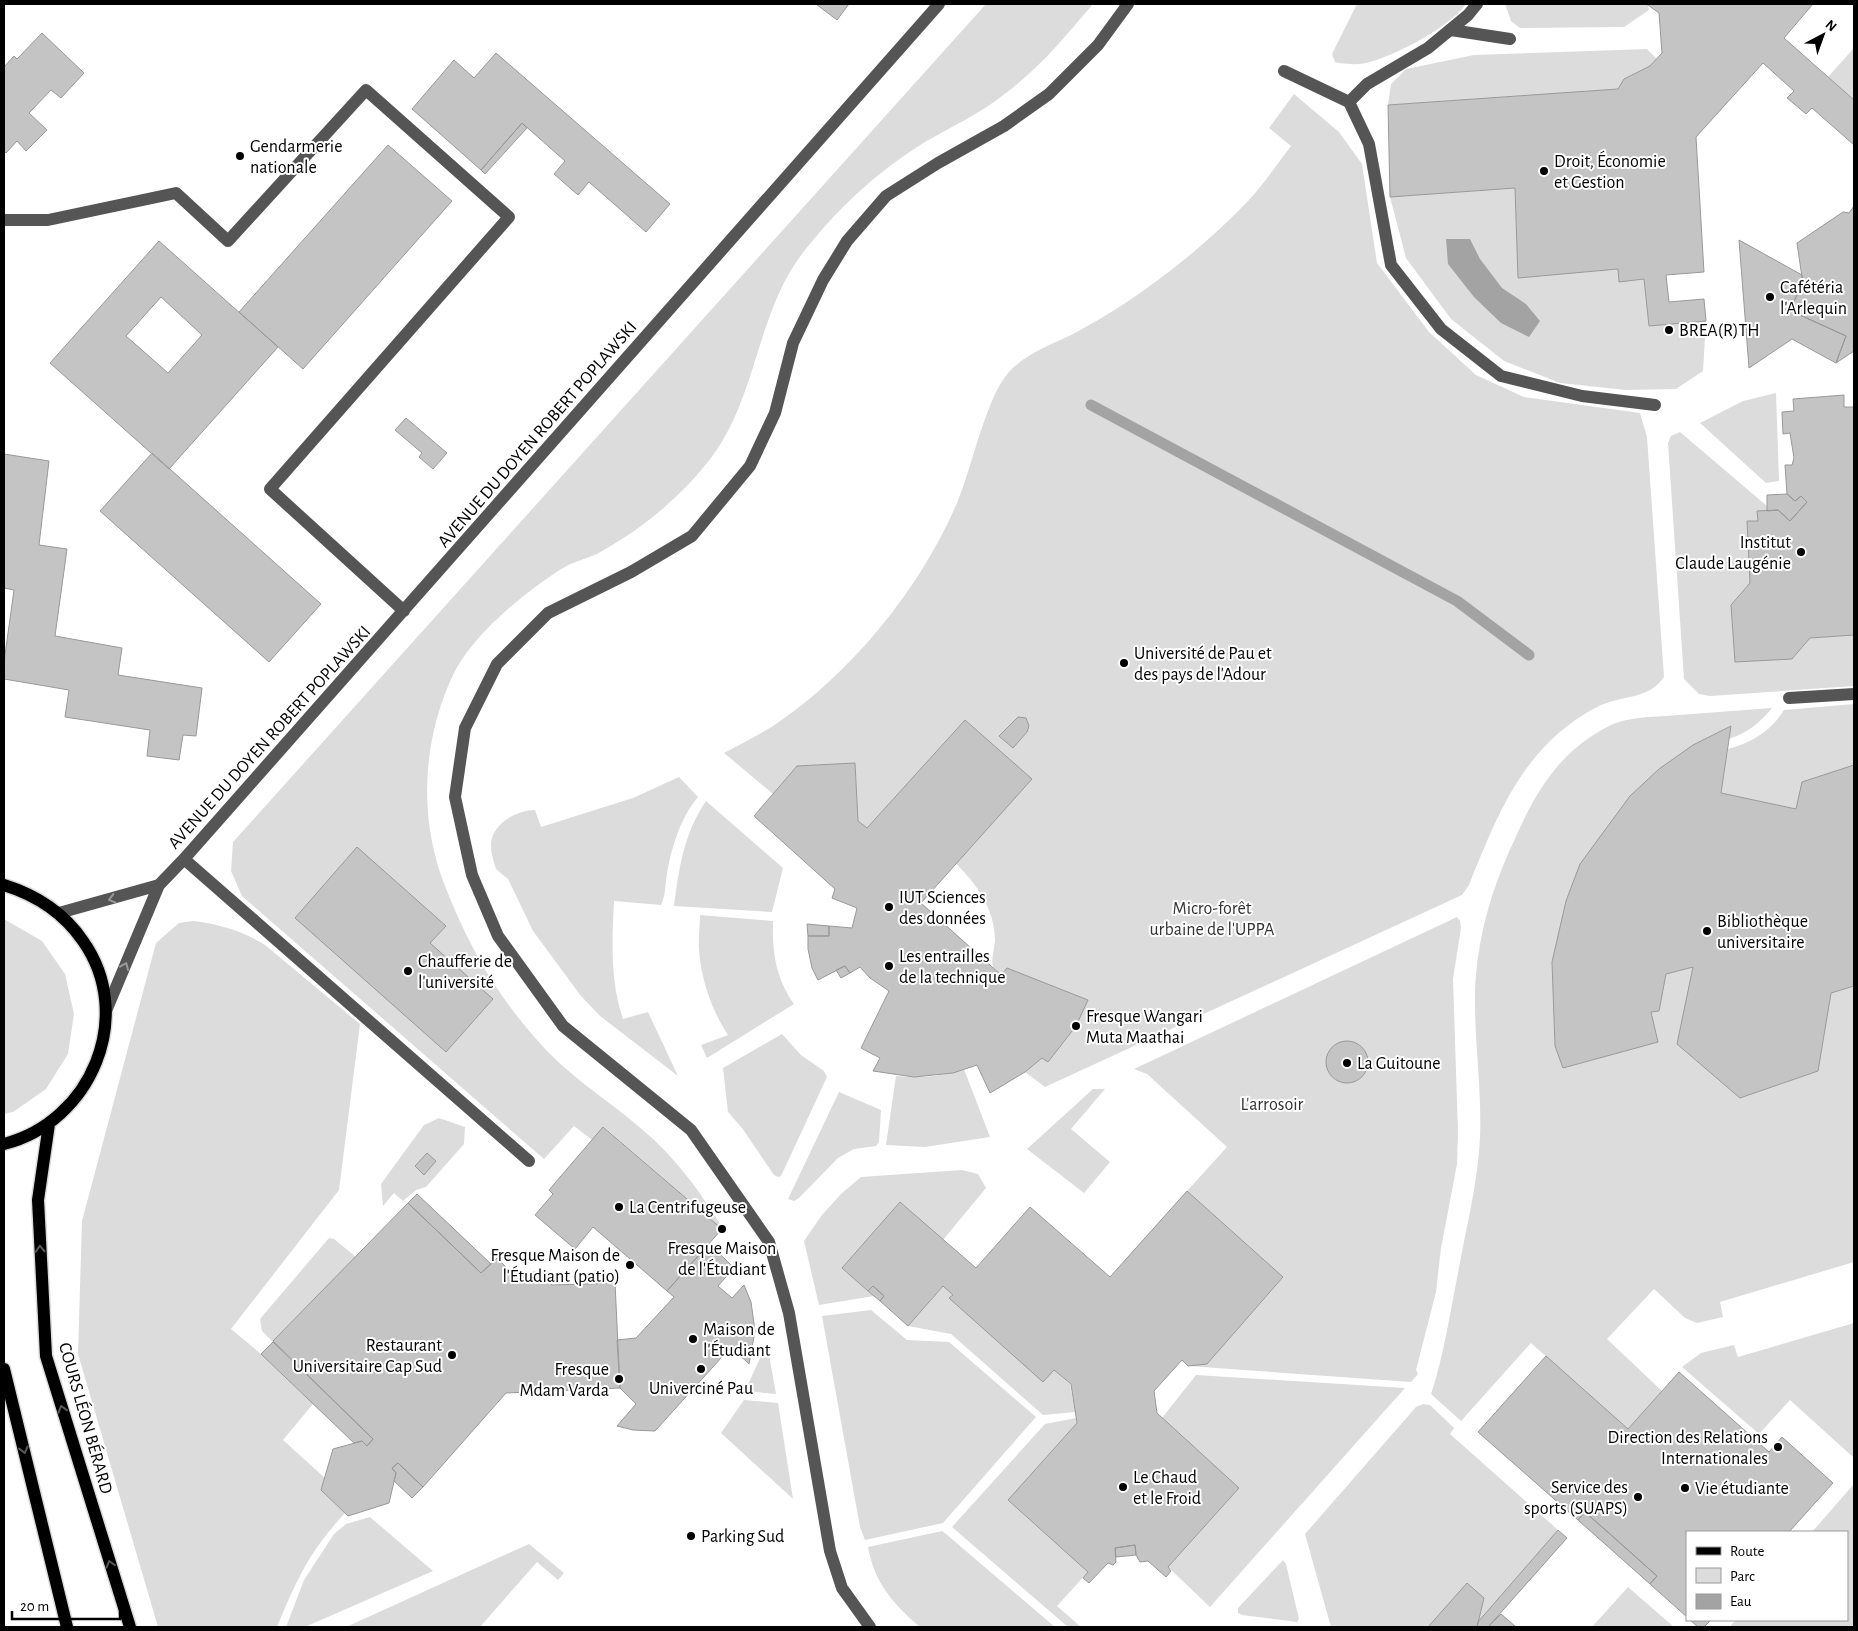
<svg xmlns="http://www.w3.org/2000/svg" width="1858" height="1631" font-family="'Alegreya Sans',sans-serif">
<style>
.green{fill:#dcdcdc;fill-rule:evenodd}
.water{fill:#a3a3a3}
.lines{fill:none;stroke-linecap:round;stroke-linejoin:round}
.stream{stroke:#a3a3a3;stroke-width:11}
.building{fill:#c4c4c4;stroke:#999;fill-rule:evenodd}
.major-casing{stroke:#dbdbdb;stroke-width:15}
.minor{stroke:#555;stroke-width:12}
.major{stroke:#000;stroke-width:12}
.oneway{stroke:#999}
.oneway2{stroke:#595959}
.poi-dot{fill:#000;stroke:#fff;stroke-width:2}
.labels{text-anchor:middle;stroke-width:4;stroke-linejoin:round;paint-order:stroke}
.poi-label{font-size:18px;fill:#000;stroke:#fff;text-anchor:start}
.street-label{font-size:18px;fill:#000;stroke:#fff}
.park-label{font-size:18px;fill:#333;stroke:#fff}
</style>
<rect width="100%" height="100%" fill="#fff"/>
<path class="green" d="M986,4H1093C1063,39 1040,68 1002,96C979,114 951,127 925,142C878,171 839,207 805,250C755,312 758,401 707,463C678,499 643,528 602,551C591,558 577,560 565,567C555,572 547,579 538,585C509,606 470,641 454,673C422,739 418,818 445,886C470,950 500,1001 547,1051C579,1084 620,1108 653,1139C671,1156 687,1175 701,1195C708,1206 717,1217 722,1229L604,1127L592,1140L574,1126L544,1159L242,896L231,871L233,842Z
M1357,4H1466C1450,27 1393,57 1366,63C1357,65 1348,64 1339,63L1335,62L1332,54Z
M1505,4H1643L1648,5L1649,10L1624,27L1520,28L1511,21Z
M1854,48V100L1828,77Z
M1647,49L1657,59L1650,66L1618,89L1388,105L1391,84L1406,69L1474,55Z
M1294,94L1339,132L1362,164L1377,263L1429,332L1476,375L1524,397L1640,413L1647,437L1664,677C1649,700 1620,695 1597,707C1524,745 1498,813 1469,885L1462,895L1045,1087L1025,1072L1042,1058L1048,1062L1076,1025L1088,1000L1007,968L1001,975L993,968C991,959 994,950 995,941C995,910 978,885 956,864L1031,779L965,720L867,828L858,821L855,763L797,766L773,794L724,753C740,744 757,736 773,726C851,674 920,589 957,503C972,468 986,397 1009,372C1025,354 1050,345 1071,335C1090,325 1109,314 1127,302C1170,273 1213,238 1249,200C1264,184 1277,164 1291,146L1269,128ZM1018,717L1026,719L1029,726L1027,731L1013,747L999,736Z
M1515,188L1519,278L1618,269L1619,282L1644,279L1649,326L1706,321L1703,371L1676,389L1626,390L1560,383L1504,361L1451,319L1406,258L1390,197Z
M1776,393L1779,481L1766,483L1700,423L1743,401Z
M1680,432L1767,506V511L1758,521H1747L1750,583L1731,605L1735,662L1792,659L1810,638L1854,635V686L1710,696L1699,694L1684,679L1668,443L1671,436Z
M1854,704V765L1803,782L1796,809L1721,793L1728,749C1751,743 1771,731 1784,710Z
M1772,708C1760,723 1747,733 1729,739L1731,726L1693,745L1659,769L1630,796L1552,962L1555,1046L1563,1068L1657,1042L1651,1012L1659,1010L1666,974L1693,967L1677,1044L1741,1098L1818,1071L1831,993L1854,986V1262L1720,1302L1723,1317L1697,1323L1685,1318L1654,1289L1607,1339L1662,1391L1628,1429L1531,1343L1461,1421L1431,1394C1444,1355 1450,1313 1458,1273C1466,1228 1478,1183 1480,1137C1482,1089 1474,1040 1475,992C1477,939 1491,890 1513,843C1535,793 1558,752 1609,726C1629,716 1657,717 1679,715C1710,713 1741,710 1772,708Z
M679,777L698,797C681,817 671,848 667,874C665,885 666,894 661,905L614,901C612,939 610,982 623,1019L648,1012L678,1076L600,1016L581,996L533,931L508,879L496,869C493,859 489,848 492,838C497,821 519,810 535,810L541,827L633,798Z
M706,801L783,868L772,912L674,906C679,868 684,833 706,801Z
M700,915L773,921C772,953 776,978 794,1004L707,1058L701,1045L728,1035C712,1011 701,979 699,950C698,939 700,927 700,915Z
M1457,917L1460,921L1461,928L1453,979L1458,1132L1457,1164L1441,1248L1436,1292L1416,1370L1418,1374L1411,1382L1188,1366L1207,1364L1283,1277L1187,1191L1227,1147L1147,1074L1134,1069Z
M4,919L42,941L65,974L74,1014L68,1054L46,1089L13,1112L4,1114Z
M193,921C219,924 243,931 265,945L360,1024L339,1190L231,1329L261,1354L313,1404L283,1440L325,1478L321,1490L345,1513C309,1552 297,1579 277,1627H158L78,1354L82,1221L156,943L179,923Z
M782,1034L801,1055L824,1071L827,1077L781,1176L778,1177L774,1175L742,1128L728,1112L723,1068Z
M964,1069L990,1137L925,1147L886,1145L896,1076C919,1078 943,1077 964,1069Z
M1093,1089H1105L1071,1129L1110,1162L1084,1193L1027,1149Z
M839,1092L881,1110L879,1142L876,1146L854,1149L838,1158L799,1198L794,1201L788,1199Z
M439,1118L465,1127L464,1144L426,1187L416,1190L403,1201L394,1193L383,1206L381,1184L424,1125Z
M962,1170L978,1174L986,1188L943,1240L900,1202L842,1268L874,1296L819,1305L804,1241L822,1215L841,1194L861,1177Z
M329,1238L334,1239L356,1257L273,1342L262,1331L260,1319Z
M943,1286L953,1295L950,1298L1054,1370L1070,1384L1075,1412L1043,1415L951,1334L908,1326Z
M871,1310L907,1340L949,1342L1036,1417L943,1523L865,1540L860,1527L822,1316Z
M1854,1323V1458L1790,1400L1759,1434L1682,1367L1701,1353L1734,1345L1738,1357Z
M767,1343L776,1394L745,1391Z
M1196,1375L1405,1388L1210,1607L1168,1567L1239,1488L1162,1418Z
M744,1400L778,1403L793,1499L721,1433Z
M1423,1404L1430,1405L1454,1428L1450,1434L1558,1530L1478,1622L1484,1598L1467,1584L1428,1627H1331L1305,1534L1416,1407Z
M1076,1418V1424L1008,1500L1088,1572L1057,1606L1081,1627H1068L952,1527L1045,1424Z
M1853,1485L1854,1624L1851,1627H1729L1736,1620H1847V1532H1812Z
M370,1517L433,1571L305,1627H286L304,1580L334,1534L346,1524Z
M942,1531L946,1534L1055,1627H920C893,1604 874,1582 868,1547Z
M529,1544L564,1573L558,1580L537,1562L480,1627H346Z
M1283,1560L1286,1564L1299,1619L1297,1622L1242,1615L1238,1613V1608Z
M1628,1587L1674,1627H1592Z"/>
<path class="water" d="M1446,239H1470L1480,259L1502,288L1526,304L1540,321L1529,337L1501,323L1474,297L1448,264Z"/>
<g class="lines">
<path class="stream" d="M1091,405L1457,601L1529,655"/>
</g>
<path class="building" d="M816,4H849L837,20Z
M1643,4H1813L1784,38L1854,100V155V145L1812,108L1806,114L1787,98L1794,91L1763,63L1696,137L1704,272L1666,275L1669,302L1704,299L1706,321L1649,326L1644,279L1619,282L1618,269L1518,278L1515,188L1390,197L1388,105L1618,89L1624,79L1650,66L1662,53L1659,13L1648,5Z
M42,33L84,73L61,98L51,90L29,113L47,130L26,151L17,141L6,153L4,151V67L14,56L17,59Z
M496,53L670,204L646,232L589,182L578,195L554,174L565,161L522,123L481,170L412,109L454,60L474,78Z
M522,123L527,128L485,174L481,170Z
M388,145L452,201L303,369L239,312Z
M1854,206V351L1836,363L1846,336L1789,310L1803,284L1797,243L1843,212L1849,213Z
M1739,240L1802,275L1803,284L1789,310L1846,336L1836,363L1792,339L1749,368Z
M159,241L278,347L169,469L50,363ZM161,297L202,335L168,373L126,336Z
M1844,395V407H1854V635L1810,638L1792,659L1735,662L1731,605L1750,583L1747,521H1758L1757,511L1778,510L1790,521L1807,502L1801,496L1795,501L1787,494L1785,465H1792L1794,458L1790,433L1783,434L1782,412L1794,411L1793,399Z
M406,418L447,453L433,469L419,457L422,453L395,430Z
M152,453L321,604L269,662L100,511Z
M4,454L49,461L39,545L67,549L55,636L122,648L118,675L202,688L196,736L183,735L179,760L147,756L150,730L65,717L69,690L4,679V662L14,590L4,588Z
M1787,494L1795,501L1801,496L1807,502L1790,521L1778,510L1767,511V495Z
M1018,717L1026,718L1029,726L1027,732L1013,748L999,736Z
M965,720L1032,779L921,903L1001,975L1007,968L1088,1000L1076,1026L1048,1062L1042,1058L1025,1072L990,1093L977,1065L953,1073L914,1077L873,1071L880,1058L861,1048L889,991L870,978L860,967L850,973L845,966L818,980L812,968L808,949V936H829V926L852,928L857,908L832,898L835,889L754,816L797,766L855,763L858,821L867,828Z
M1731,726L1721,793L1796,809L1802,782L1854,765V986L1831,993L1818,1071L1740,1098L1677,1044L1693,967L1666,974L1659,1011L1651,1012L1658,1042L1563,1068L1555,1046L1552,962L1566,901L1580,864L1630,796L1659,769L1693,745Z
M357,847L446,926L430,943L493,999L446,1052L295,918Z
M807,924L829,926V936H808Z
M845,966L850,973L841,978L836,970Z
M1326 1062a21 21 0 1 1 42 0a21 21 0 1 1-42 0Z
M603,1127L722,1229L667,1291L593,1227L575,1249L535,1215L553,1194L549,1190Z
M427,1153L436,1161L424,1175L415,1166Z
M1187,1191L1283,1277L1207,1364L1188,1366L1182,1360L1154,1391L1157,1413L1239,1488L1168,1567L1171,1571L1166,1577L1148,1561L1140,1562L1136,1555L1135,1545L1115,1548L1116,1562L1113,1565L1108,1563L1089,1583L1083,1578L1088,1572L1008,1500L1077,1423L1071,1384L1054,1370L1043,1382L949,1298L953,1295L943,1286L908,1326L880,1301L884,1296L873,1286L868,1291L842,1268L900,1202L976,1268L1030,1207L1110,1277Z
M417,1194L491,1264L481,1273L408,1203Z
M408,1203L481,1273L497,1258L512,1273L540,1272L552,1285L615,1283L620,1388L506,1393L423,1487L398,1463L392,1468L396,1473L389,1503L348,1516L321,1490L333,1449L362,1441L367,1446L373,1439L273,1341Z
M708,1245L716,1250L734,1268L718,1286L732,1298L744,1285L751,1302L755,1331L749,1364L731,1347L655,1431L633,1430L617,1426L636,1404L620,1388L617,1340L636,1338L674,1297L667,1291Z
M873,1286L884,1296L880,1301L868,1291Z
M273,1342L373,1439L367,1446L362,1441L354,1443L261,1354Z
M1546,1356L1628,1429L1679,1372L1769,1452L1782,1437L1833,1483L1789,1532H1687V1617L1650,1584L1657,1576L1609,1533L1585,1512L1578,1520L1478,1432Z
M398,1463L423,1487L412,1498L394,1481L396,1473L392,1468Z
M1585,1512L1657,1576L1650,1584L1578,1520Z
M1558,1530L1567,1538L1488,1627H1477L1478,1622Z
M1135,1545L1136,1555L1116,1557L1115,1548Z
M1467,1583L1484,1598L1477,1627H1428Z
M1501,1614L1516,1627H1488Z
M1690,1620H1711L1704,1627H1698Z"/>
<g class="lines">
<g class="major-casing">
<path id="major" d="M4,885C36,895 64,913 83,941C136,1016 91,1122 4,1144
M49,1124L38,1200L46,1356L130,1627
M4,1369L67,1627"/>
</g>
<path class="minor" d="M1451,30L1510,39
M1284,71L1349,102L1369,144L1391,265L1441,329L1501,376L1582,396L1655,405
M1349,102L1367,84L1428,48L1468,15L1477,4
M4,220H48L176,193L228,241L366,90L509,217L270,489L404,611
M1789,698L1854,694
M184,859L529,1161
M59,913L159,885
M106,1011L159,885L184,859L939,4
M870,1627L842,1588L830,1551L789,1313L769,1242L691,1130L563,1026L498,936L472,875L455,797L465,728L497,664L548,613L631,572L692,536L750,466L775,413L793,343L823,280L847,241L886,196L938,163L1004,126L1049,94L1098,45L1128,4"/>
<use href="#major" class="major"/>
</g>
<defs><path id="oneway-chevron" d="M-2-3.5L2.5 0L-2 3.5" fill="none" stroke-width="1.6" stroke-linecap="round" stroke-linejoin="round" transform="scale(1.25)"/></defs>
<g class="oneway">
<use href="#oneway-chevron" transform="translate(112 899) rotate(165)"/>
<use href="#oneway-chevron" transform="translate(125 966) rotate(-67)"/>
</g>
<g class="oneway2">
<use href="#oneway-chevron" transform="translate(40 1249) rotate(-93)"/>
<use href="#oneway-chevron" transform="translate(62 1409) rotate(-107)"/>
<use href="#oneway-chevron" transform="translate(24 1450) rotate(76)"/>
<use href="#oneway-chevron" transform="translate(110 1564) rotate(-107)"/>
</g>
<g class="poi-dot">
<circle cx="240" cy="156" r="5"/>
<circle cx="1544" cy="171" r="5"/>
<circle cx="1770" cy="297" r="5"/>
<circle cx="1669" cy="330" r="5"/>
<circle cx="1801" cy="552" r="5"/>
<circle cx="1124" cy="663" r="5"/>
<circle cx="889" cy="907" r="5"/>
<circle cx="1707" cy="931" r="5"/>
<circle cx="889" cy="966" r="5"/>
<circle cx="408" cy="971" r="5"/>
<circle cx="1076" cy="1026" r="5"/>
<circle cx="1347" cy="1063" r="5"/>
<circle cx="619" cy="1207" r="5"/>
<circle cx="722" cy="1229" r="5"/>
<circle cx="630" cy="1265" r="5"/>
<circle cx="693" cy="1339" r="5"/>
<circle cx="452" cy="1355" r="5"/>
<circle cx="701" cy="1369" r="5"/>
<circle cx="619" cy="1379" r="5"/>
<circle cx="1778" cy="1447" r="5"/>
<circle cx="1123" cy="1487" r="5"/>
<circle cx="1685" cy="1488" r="5"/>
<circle cx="1638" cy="1497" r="5"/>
<circle cx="691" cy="1536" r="5"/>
</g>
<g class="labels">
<g class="poi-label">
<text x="250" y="152">Gendarmerie<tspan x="250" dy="21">nationale</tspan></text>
<text x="1554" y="167">Droit, Économie<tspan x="1554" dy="21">et Gestion</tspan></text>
<text x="1780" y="293">Cafétéria<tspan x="1780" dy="21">l'Arlequin</tspan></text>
<text x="1679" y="336">BREA(R)TH</text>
<text x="1791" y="548" text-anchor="end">Institut<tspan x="1791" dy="21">Claude Laugénie</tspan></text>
<text x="1134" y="659">Université de Pau et<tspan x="1134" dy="21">des pays de l'Adour</tspan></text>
<text x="899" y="903">IUT Sciences<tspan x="899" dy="21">des données</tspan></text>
<text x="1717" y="927">Bibliothèque<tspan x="1717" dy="21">universitaire</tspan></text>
<text x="899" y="962">Les entrailles<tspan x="899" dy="21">de la technique</tspan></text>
<text x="418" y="967">Chaufferie de<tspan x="418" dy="21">l'université</tspan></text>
<text x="1086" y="1022">Fresque Wangari<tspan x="1086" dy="21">Muta Maathai</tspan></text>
<text x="1357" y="1069">La Guitoune</text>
<text x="629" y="1213">La Centrifugeuse</text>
<text x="722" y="1254" text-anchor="middle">Fresque Maison<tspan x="722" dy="21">de l'Étudiant</tspan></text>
<text x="620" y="1261" text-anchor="end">Fresque Maison de<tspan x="620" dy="21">l'Étudiant (patio)</tspan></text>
<text x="703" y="1335">Maison de<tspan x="703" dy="21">l'Étudiant</tspan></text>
<text x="442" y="1351" text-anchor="end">Restaurant<tspan x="442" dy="21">Universitaire Cap Sud</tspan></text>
<text x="609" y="1375" text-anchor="end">Fresque<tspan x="609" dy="21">Mdam Varda</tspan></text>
<text x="701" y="1394" text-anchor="middle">Univerciné Pau</text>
<text x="1768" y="1443" text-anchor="end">Direction des Relations<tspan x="1768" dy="21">Internationales</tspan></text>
<text x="1133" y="1483">Le Chaud<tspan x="1133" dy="21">et le Froid</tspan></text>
<text x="1628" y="1493" text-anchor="end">Service des<tspan x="1628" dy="21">sports (SUAPS)</tspan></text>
<text x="1695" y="1494">Vie étudiante</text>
<text x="701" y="1542">Parking Sud</text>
</g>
<g class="street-label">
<text transform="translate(537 434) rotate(-49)" y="6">AVENUE DU DOYEN ROBERT POPLAWSKI</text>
<text transform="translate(269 737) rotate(-48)" y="6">AVENUE DU DOYEN ROBERT POPLAWSKI</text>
<text transform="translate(86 1418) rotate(74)" y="6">COURS LÉON BÉRARD</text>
</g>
<g class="park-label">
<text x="1212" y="914">Micro-forêt<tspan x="1212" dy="21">urbaine de l'UPPA</tspan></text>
<text x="1272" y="1110">L'arrosoir</text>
</g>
</g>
<rect width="1858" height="1631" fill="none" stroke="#000000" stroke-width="10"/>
<rect x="1686" y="1531" width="162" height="90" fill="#ffffff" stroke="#999999"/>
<rect x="1696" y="1547" width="25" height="8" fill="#000000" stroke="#999999"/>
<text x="1730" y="1556" font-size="15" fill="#000000">Route</text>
<rect x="1696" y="1568" width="25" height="15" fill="#dcdcdc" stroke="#999999"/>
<text x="1730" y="1581" font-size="15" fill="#000000">Parc</text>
<rect x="1696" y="1594" width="25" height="15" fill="#a3a3a3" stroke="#999999"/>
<text x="1730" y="1606" font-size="15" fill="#000000">Eau</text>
<g transform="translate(1823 35) rotate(41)" stroke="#ffffff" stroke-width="4" paint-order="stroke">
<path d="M0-4L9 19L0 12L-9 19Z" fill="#000000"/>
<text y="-8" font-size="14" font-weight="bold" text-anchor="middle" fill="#000000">N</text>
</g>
<path d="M12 1611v8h108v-8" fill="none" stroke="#000000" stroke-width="2.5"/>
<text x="20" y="1611" font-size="15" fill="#000000" stroke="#ffffff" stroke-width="4" paint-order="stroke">20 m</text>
</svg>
